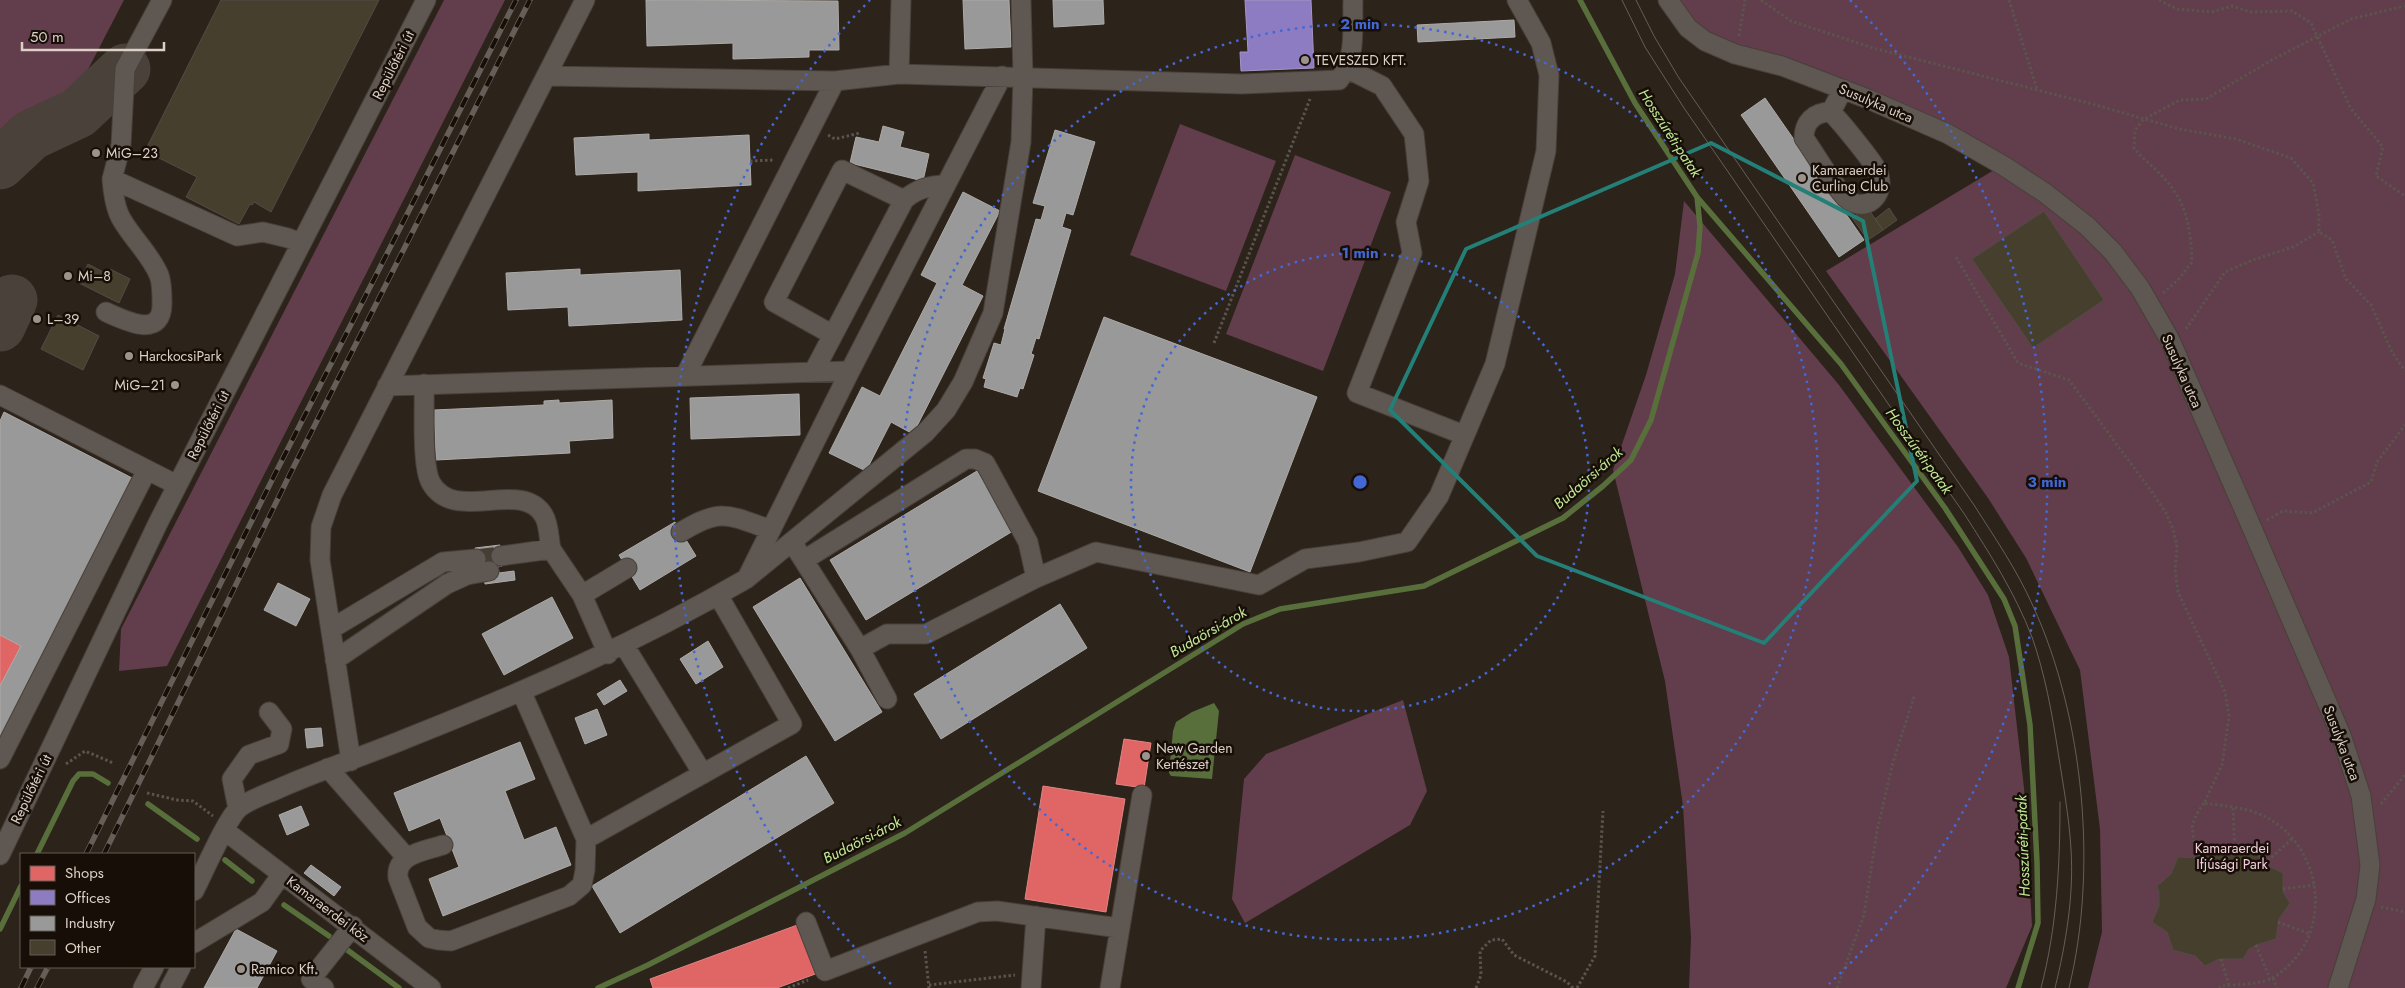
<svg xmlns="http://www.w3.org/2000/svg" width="2405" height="988" font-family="Jost,sans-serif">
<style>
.green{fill:#623d4b}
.water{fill:#586f3c}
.shops{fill:#e06666;stroke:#df8683}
.offices{fill:#8e7cc3;stroke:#a595c4}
.industry{fill:#999;stroke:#adaaa7}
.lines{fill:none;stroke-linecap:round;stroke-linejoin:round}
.stream{stroke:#586f3c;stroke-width:5.5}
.taxiway{stroke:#49413a;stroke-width:51}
.building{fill:#473f2e;stroke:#514c44}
.minor-tunnel{stroke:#463d35;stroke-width:19;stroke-dasharray:19 9;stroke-linecap:butt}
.minor-casing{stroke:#484039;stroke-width:21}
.path{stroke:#5b544e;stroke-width:3;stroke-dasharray:2.5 2.5;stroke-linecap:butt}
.minor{stroke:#5f5752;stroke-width:19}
.tram{stroke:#665f59;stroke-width:1}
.rail-casing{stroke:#665f59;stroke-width:5.5}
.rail{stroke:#160e07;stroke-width:4;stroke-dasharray:11;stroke-linecap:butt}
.marked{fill:none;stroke:#247f77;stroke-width:4;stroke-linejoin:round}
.ring{fill:none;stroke:#4368d5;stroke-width:2.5;stroke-dasharray:2.5 5}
.poi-dot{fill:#9e938b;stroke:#160e07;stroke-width:2}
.labels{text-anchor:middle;stroke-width:5;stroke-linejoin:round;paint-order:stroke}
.poi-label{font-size:14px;fill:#dcd0c7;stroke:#160e07;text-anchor:start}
.street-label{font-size:14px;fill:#dcd0c7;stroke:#160e07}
.park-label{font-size:14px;fill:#f4cedd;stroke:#160e07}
.water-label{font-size:15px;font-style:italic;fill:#c0e896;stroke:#160e07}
.centre{fill:#4368d5;stroke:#160e07;stroke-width:2.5}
.ring-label{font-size:15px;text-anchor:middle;font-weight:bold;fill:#4368d5;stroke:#160e07;stroke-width:5;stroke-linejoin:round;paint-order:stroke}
</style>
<rect width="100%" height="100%" fill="#2c231b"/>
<path class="green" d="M0,0H124L68,108L28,124L0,149Z
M444,0H505L167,666L119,671L121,629Z
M1675,0H2405V988H2088L2102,932L2100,829L2080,670L2026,558L1988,498L1826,271L1994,170L1945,141L1715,38L1686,18Z
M1180,124L1276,161L1226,291L1130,255Z
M1295,155L1391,192L1323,371L1226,334Z
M1684,201L1839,385L1958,547L1988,595L2009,657L2024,788L2032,926L2006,988H1689L1691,938L1683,806L1665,681L1613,470L1646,375L1675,274Z
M1403,700L1427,791L1410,825L1245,923L1232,899L1244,779L1266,754Z"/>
<path class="water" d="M1214,703L1219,711L1212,779L1171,776L1169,773L1173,731L1176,722L1192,712Z"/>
<path class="shops" d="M0,635L21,646L0,686Z
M1124,739L1151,743L1144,788L1116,784Z
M1043,786L1125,799L1106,912L1025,899Z
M800,924L818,973L777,988H653L650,979Z"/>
<path class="offices" d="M1245,0H1311L1314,68L1241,71L1240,52H1248Z"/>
<path class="industry" d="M646,0L838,1L839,50H809V57L733,59V43L647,46Z
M963,0H1009L1011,47L965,49Z
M1053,0H1103L1104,24L1054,27Z
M1514,20L1515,37L1418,42L1417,25Z
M1765,98L1864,240L1839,257L1741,115Z
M883,126L904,132L900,147L929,154L923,181L850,163L856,137L879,142Z
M1055,130L1095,142L1073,215L1066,213L1062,227L1071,230L1039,339L1036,338L1031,354L1034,355L1023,389L1020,388L1017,397L984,387L986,379L983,378L994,343L1001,345L1005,329H1004L1036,219L1041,220L1045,206L1033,203Z
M649,134V140L749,135L751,185L638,191V172L576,175L574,138Z
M963,192L1000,211L962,285L983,296L913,434L891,422L866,471L829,453L862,387L880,396L937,283L921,275Z
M580,269V275L680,270L682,320L569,326L568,307L508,310L506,273Z
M1104,317L1317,397L1250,572L1038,491Z
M799,394L800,435L691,439L690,398Z
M559,400V403L612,400L613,438L569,441L570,453L436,460L434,410L544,405V401Z
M4,412L134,479L0,740V686L21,646L0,635V421Z
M977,471L1013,531L866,620L830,560Z
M675,522L696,556L640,590L619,555Z
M500,545L502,566H498L499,573L514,571L515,580L485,584L484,574L478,569L475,548Z
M800,578L882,712L835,741L753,607Z
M278,583L310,599L296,626L264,610Z
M552,597L573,638L504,675L482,634Z
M1060,604L1087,648L941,739L914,694Z
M708,641L723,667L696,684L680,659Z
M620,680L627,691L604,705L597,694Z
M597,709L607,735L585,744L575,718Z
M321,728L323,746L307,748L305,729Z
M520,742L535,779L505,791L524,840L556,827L571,865L443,916L429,879L459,867L440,818L409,831L394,793Z
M806,756L834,803L620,933L592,886Z
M301,806L309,825L287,835L279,815Z
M311,865L341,887L334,896L304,873Z
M236,929L277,951L257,988H204Z"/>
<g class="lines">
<path class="stream" d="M1580,0L1635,103L1697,197L1841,364L1945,508L2004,599L2015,626L2030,725L2037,862L2038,923L2018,988
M148,804L197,839
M37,854L73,781L79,774H93L108,783
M225,860L252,881
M284,905L329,936
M0,929L21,886
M346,949L399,988
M598,988L648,965L905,833L1243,624L1280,609L1424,586L1563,518L1603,486L1631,460L1651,420L1698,253L1700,226L1697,197"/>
<path class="taxiway" d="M0,164L31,135L78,113L125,69
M0,326L12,300"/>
</g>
<path class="building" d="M221,0H379L271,212L254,202L252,205L250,204L239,224L186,197L197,177L145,151Z
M1867,207L1883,230L1868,240L1852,218Z
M1889,208L1897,220L1883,230L1875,219Z
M2044,211L2104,300L2033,348L1972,259Z
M88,264L107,274L110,269L130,279L119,303L79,283Z
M58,315L99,336L83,370L41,349Z
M2213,848L2230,855L2253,849L2264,864L2283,873V892L2290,903L2279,919L2276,939L2256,945L2249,949L2243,959H2219L2205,966L2195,956L2173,950L2167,932L2152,922L2159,906V892L2157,886L2171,874L2178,857L2195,858L2203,856Z"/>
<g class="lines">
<path class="minor-tunnel" d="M476,559L501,556"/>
<g class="minor-casing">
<path id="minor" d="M162,0L125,69L121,145L112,179L237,236L263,232L288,238L301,243
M1668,0L1688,28L1705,41L1735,54L1782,66L1868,99L1948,134L2004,166L2045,193L2087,226L2113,252L2140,288L2170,340L2252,528L2341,735L2361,796L2370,865L2366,899L2338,988
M1348,69L1382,86L1414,134L1419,181L1406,222L1412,253L1357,393L1464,435
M899,74L901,0
M547,76L835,81L899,74L1242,84L1339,80C1357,57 1352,28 1353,0
M1831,112C1840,121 1873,161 1878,172C1887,195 1865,215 1846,198C1832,184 1816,155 1804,138C1804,122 1814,112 1831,112L1843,89
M106,312C126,321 163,340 162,302C162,293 162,283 159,275C150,254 133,239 122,220C115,209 113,192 112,179
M833,335L774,302L842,170L904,200
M814,371L904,200C916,189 929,185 946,185
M686,374L835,81
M424,384C425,406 421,465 431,483C455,525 522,477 544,516C549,524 549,540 551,549
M387,386L850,371
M0,395L177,485
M681,532C721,507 729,515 771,530
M792,542L860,649L887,634H926L1036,578L1096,552L1259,585L1305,559L1359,552L1407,542L1439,496L1495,364L1546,151L1549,75L1541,43L1517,0
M501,556L551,549L582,595L608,654
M804,560L966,459H975L985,463L1028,542L1036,578
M749,574L850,371L1002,76
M582,595L627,568
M331,629L443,562L476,559
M624,645L703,774
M860,649L887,699
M335,660L447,584L467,575L489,571
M522,693L586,839
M0,759L147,470
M351,761L320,560L321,527L332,495L585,0
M328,768L406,857
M238,809L232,779L249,755L279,744L282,729L269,712
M224,830L431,988
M443,845C425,851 395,854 398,878L417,927L429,938L438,940L451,941L569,896L582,885L585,870L586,839L792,724L718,595
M0,855L158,523L426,0
M194,891C203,874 227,818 239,808C250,799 267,794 280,788C323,769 367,755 410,737C526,691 638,642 746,579L925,433L946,410L963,382L993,313L1021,142L1023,76L1021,0
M806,922L825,971L978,912L997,911L1119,928
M194,943L262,902L282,874
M143,988L154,967
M170,988L181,967
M324,988L311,979L353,926
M1031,988L1036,916
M1110,988L1142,795"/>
</g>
<path class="path" d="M1761,0L1791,21L1873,48L2096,105L2179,129L2236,139L2291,158L2313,183L2319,215V232L2332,240L2346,279L2371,305L2392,352L2405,371
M2009,0L2037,89
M2159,0L2177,9L2212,12L2232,6L2250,12L2292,11L2311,23L2351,109L2383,147L2376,176L2405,196
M1739,36L1745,0
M828,135L835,139L860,133
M750,161L774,160
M1956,257L2018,363L2069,380L2152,492L2166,513L2173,529L2177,547L2175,570L2178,592L2225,692L2229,716L2222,765L2204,803C2223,806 2246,807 2264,816C2326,847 2335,939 2274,977C2261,985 2237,984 2222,986L2219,988
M2163,293L2178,280L2192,262C2191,233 2188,208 2170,185C2160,172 2145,161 2134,149L2135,130L2144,119L2180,100L2206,99L2270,61L2351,19L2405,6
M2186,329L2225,272L2253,260L2293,247L2319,232
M1214,343L1310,99
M2267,520L2283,511L2312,513L2371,482L2377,462L2405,425
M66,764L85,751L113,763
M147,793L177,800L193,801L213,816
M2381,804L2405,775
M2233,808L2235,855
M2198,857C2192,830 2187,827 2204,803
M2264,864L2292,839
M2283,889L2314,885
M2381,907L2405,912
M2278,922L2310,934
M2256,945L2270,979
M925,951L929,988
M2221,959L2229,985
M2273,978L2277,988
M929,985L1015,975
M788,988L808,980
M1476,988L1481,975L1480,951L1491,940L1502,939L1514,955L1567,982L1573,988
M1577,988L1595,956L1603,811
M1837,988L1864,915L1877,831L1893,762L1915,694"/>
<use href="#minor" class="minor"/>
<path class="tram" d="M1622,0L1645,47L1684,108L1965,515C1990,554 2015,593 2032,637C2045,674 2052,713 2058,752C2063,784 2069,816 2071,849C2074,895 2066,943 2055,988
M1636,0L1654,36L1679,78L1974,505C1995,538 2017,570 2033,606C2084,717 2098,870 2069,988
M2041,988C2057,927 2060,865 2060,802"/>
<g class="rail-casing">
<path id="rail" d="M86,854L277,470L516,0
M104,854L290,474L530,0
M21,988L31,967
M37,988L48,967"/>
</g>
<use href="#rail" class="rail"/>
</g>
<path class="marked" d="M1711,143L1863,221L1917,481L1764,643L1537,556L1390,410L1466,249Z"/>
<g class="ring">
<circle cx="1360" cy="482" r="229"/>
<circle cx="1360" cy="482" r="458"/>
<path d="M891 984A687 687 0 0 1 870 0M1850 0A687 687 0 0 1 1829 984"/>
</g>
<g class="poi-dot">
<circle cx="1305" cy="60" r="5"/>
<circle cx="96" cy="153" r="5"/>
<circle cx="1802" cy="178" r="5"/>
<circle cx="68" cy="276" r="5"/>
<circle cx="37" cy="319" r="5"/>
<circle cx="129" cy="356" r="5"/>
<circle cx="175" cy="385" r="5"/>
<circle cx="1146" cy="756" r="5"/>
<circle cx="241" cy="969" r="5"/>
</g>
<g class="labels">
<g class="poi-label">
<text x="1315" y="65">TEVESZED KFT.</text>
<text x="106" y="158">MiG–23</text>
<text x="1812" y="175">Kamaraerdei<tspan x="1812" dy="16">Curling Club</tspan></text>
<text x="78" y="281">Mi–8</text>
<text x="47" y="324">L–39</text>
<text x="139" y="361">HarckocsiPark</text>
<text x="165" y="390" text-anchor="end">MiG–21</text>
<text x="1156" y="753">New Garden<tspan x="1156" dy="16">Kertészet</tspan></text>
<text x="251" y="974">Ramico Kft.</text>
</g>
<g class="street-label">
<text transform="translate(393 65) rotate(-63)" y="5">Repülőtéri út</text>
<text transform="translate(1876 103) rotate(23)" y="5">Susulyka utca</text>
<text transform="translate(2182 371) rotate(66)" y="5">Susulyka utca</text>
<text transform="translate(208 425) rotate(-63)" y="5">Repülőtéri út</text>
<text transform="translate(2342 743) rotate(69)" y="5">Susulyka utca</text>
<text transform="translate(31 789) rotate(-64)" y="5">Repülőtéri út</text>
<text transform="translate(328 909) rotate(37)" y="5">Kamaraerdei köz</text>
</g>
<g class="park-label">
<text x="2232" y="853">Kamaraerdei<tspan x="2232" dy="16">Ifjúsági Park</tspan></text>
</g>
<g class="water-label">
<text transform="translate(1670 133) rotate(57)" y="5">Hosszúréti-patak</text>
<text transform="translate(1919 451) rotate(54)" y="5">Hosszúréti-patak</text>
<text transform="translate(1588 478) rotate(-41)" y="5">Budaörsi-árok</text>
<text transform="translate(1208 632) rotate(-30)" y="5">Budaörsi-árok</text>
<text transform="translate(862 840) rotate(-27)" y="5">Budaörsi-árok</text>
<text transform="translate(2023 846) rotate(-92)" y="5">Hosszúréti-patak</text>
</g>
</g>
<circle cx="1360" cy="482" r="8" class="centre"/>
<g class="ring-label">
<text x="1360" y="29">2 min</text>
<text x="1360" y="258">1 min</text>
<text x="2047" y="487">3 min</text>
</g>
<rect x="20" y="853" width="175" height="115" fill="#160e07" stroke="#655c54"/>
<rect x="30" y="866" width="25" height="15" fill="#e06666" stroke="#655c54"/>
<text x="65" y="878" font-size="15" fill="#dcd0c7">Shops</text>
<rect x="30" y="890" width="25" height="15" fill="#8e7cc3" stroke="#655c54"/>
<text x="65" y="903" font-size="15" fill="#dcd0c7">Offices</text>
<rect x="30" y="916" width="25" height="15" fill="#999999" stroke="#655c54"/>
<text x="65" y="928" font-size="15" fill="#dcd0c7">Industry</text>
<rect x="30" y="940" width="25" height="15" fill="#473f2e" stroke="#655c54"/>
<text x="65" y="953" font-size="15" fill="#dcd0c7">Other</text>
<path d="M22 42v8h142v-8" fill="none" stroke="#dcd0c7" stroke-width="2.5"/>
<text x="30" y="42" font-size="15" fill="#dcd0c7" stroke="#160e07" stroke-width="4" paint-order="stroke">50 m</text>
</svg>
